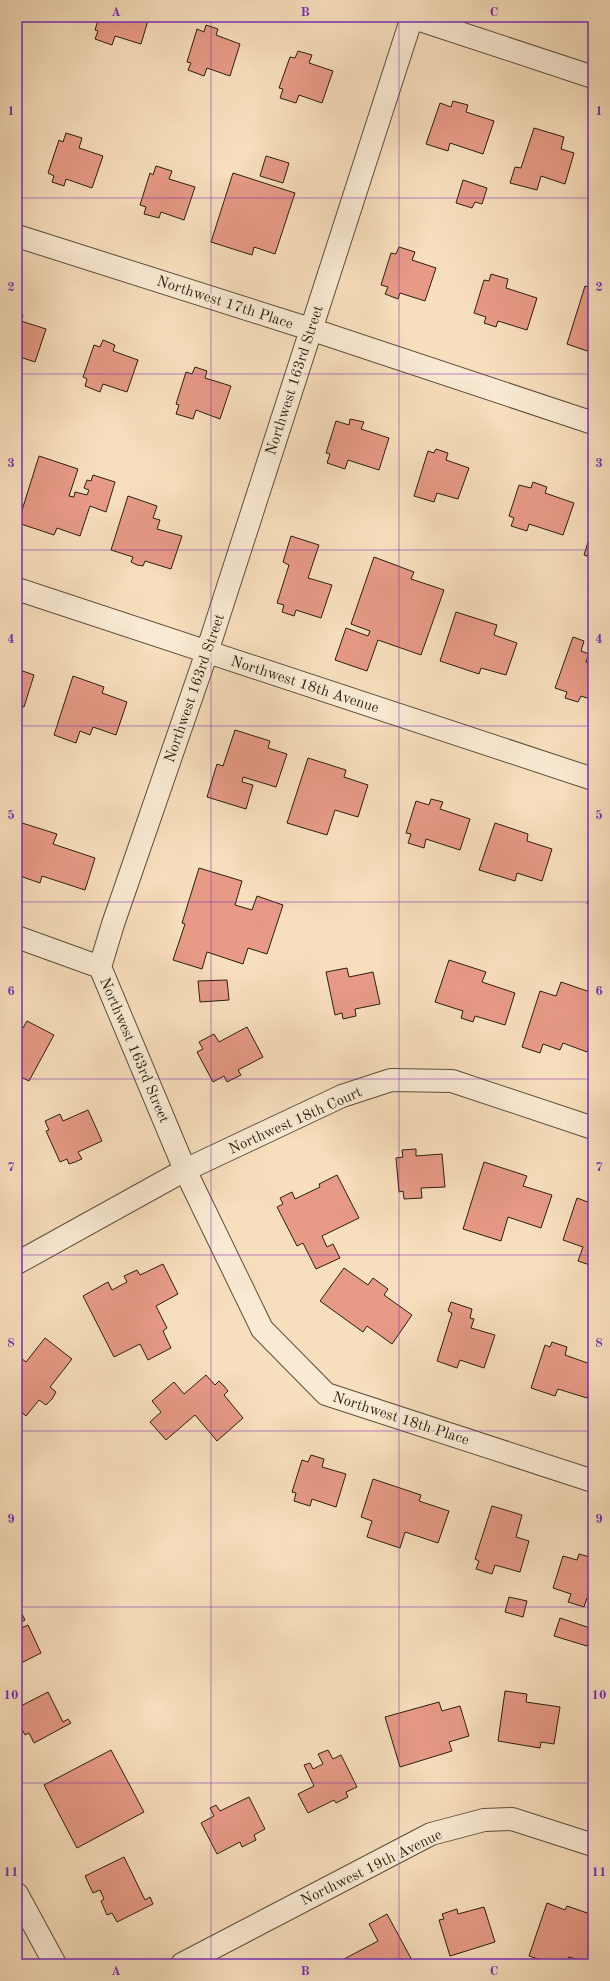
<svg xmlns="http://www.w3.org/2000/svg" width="610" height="1981" font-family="'Old Standard TT',serif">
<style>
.building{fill:#e79a86;stroke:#291f11}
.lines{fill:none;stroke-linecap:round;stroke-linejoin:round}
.minor-casing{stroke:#5c4f3c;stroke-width:24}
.minor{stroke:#faead3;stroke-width:22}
.grid{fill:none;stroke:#7b2cbf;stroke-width:1;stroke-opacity:0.55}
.labels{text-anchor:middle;stroke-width:4;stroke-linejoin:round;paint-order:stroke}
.street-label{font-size:15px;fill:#291f11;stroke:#faead3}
.neatline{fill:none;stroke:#7b2cbf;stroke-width:1.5}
.grid-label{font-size:13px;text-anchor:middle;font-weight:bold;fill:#7b2cbf}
</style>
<rect width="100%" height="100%" fill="#f7debc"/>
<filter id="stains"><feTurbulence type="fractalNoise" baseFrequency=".005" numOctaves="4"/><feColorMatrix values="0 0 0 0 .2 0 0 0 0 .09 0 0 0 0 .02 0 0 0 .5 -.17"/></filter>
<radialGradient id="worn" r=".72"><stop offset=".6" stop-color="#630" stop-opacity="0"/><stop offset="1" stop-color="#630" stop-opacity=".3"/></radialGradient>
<path class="building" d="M99,17H149L141,44L115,36L112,45L95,39L98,31L95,30Z
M206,25L218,29L216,35L240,44L230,76L207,68L204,76L188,70L191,63L187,62L197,29L204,32Z
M298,51L312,55L309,63L333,71L322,103L299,95L296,103L280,98L283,89L279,88L290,57L295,58Z
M453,101L468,105L466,112L494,121L483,154L450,143L448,151L426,144L440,103L451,107Z
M534,128L564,137L561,149L574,153L565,184L541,176L537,190L510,183L515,167L521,168Z
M66,133L82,138L79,148L103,156L92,188L66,179L64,186L52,182L54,176L48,173L59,140L63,142Z
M266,156L289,163L283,183L260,176Z
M156,166L172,171L169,179L195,187L184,220L161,212L159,218L144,214L146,207L140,205L150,173L153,175Z
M233,173L295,193L275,254L254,247L252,255L211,242Z
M463,180L487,188L482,204L475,202L472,208L456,203Z
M399,247L415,252L412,260L436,268L425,301L400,293L398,299L385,294L388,287L381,285L391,253L396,254Z
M491,274L508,279L506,288L537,298L527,330L498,321L496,327L484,323L486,317L474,313L484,280L489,281Z
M585,286L593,288V353L567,344Z
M17,313L23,315L21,321L46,329L35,362L17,356Z
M103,340L115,345L113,351L138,360L127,392L103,384L100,392L85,386L87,379L83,377L94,345L100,347Z
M195,367L207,371L205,378L231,386L220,419L196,410L193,419L176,414L179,405L176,404L186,372L192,374Z
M350,419L364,422L361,429L389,438L379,470L348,460L345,469L327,463L330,454L326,453L336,421L349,425Z
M436,449L448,453L446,460L469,468L458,499L437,493L434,502L414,496L428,451L434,453Z
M39,456L78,469L69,496L74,497L75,492L87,495L89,490L84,488L87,480L91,481L93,475L115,482L106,512L90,506L80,536L57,528L54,535L18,523Z
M533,482L547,487L545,493L574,503L563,535L529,524L527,531L511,526L514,518L509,516L519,485L531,488Z
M128,496L157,506L153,518L160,520L157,529L182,536L171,569L145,561L143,566L137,565L131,562L133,557L111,550Z
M593,526V558L584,555Z
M291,536L319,545L308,578L332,585L321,618L296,610L294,616L282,612L284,605L277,603L289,565L283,562Z
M374,557L414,572L411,579L444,590L421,655L378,640L367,671L335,660L346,628L368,636L370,631L351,624Z
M456,612L497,625L494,635L517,643L506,675L481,668L479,674L440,661Z
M573,637L584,641L581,651L589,654L586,662L593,665V700L581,696L578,702L565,698L567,692L555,688Z
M17,669L34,675L24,707L17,705Z
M73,676L104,687L102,693L127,702L116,735L93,727L90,735L80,731L76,743L54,735Z
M235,730L270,741L268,748L287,754L276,787L243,777L242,782L253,785L246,809L207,797L217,764L223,766Z
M308,758L346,770L344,777L368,785L358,817L335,810L327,835L287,823Z
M431,799L443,802L440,809L470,819L460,850L426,839L424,848L408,843L411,834L406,833L416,801L429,805Z
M22,823L57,834L53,844L95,858L85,890L42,876L40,883L17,875V837Z
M495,823L528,834L527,841L552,849L542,881L517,873L515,881L479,870Z
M199,868L242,881L235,905L252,910L257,896L283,905L267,954L248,948L243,964L207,952L202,969L173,960L185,924L182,923Z
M593,885V907L587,904Z
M449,960L486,972L482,982L515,993L505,1025L475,1016L473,1022L461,1018L463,1011L435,1002Z
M347,968L349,977L373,972L380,1004L355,1009L356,1016L343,1019L342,1013L335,1015L326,972Z
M227,980L229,1000L200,1002L198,981Z
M561,982L593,993V1036L587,1052L563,1043L560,1050L543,1044L540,1053L522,1047L540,991L556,996Z
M27,1021L54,1035L29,1081L17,1075V1025L23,1028Z
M247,1027L263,1057L238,1070L241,1075L227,1082L224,1076L213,1082L197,1052L203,1049L199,1042L214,1034L219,1042Z
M88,1110L102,1141L78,1152L82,1159L75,1162L69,1164L67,1159L60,1162L46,1131L49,1130L45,1121L60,1114L63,1121Z
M416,1149V1156L442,1154L445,1187L421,1188L422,1198L404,1199L403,1191L399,1192L396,1158L403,1157L402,1150Z
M484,1162L527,1176L523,1186L552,1195L541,1228L508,1217L501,1241L463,1229Z
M337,1175L359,1218L322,1236L327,1247L333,1244L340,1258L316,1269L303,1243L297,1246L277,1207L283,1204L280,1198L292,1192L295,1199L320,1187L319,1184Z
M577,1198L593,1204V1266L578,1261L583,1247L563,1240Z
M163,1264L178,1294L156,1306L167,1328L163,1331L171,1348L148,1360L140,1344L114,1357L83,1296L108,1282L112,1290L127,1282L124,1276L137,1270L140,1275Z
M344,1268L368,1285L373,1278L388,1289L384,1295L412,1315L392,1344L367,1326L363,1332L320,1301Z
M451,1302L472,1309L470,1318L474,1319L471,1328L495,1335L484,1368L460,1360L457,1368L437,1361L452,1313L448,1311Z
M45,1338L72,1359L50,1387L56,1392L52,1399L46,1405L39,1400L26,1416L17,1408V1374L19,1370L17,1369V1363L21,1358L26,1362Z
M552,1342L567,1347L565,1355L593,1365V1380L587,1398L558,1389L555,1396L531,1388L545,1345L550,1347Z
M206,1375L215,1385L219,1381L224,1386L228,1391L224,1395L243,1418L217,1441L195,1415L166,1440L150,1422L161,1412L152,1401L174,1382L184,1394Z
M311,1455L324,1459L322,1467L346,1474L336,1507L312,1499L310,1506L294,1501L296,1493L292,1492L302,1460L308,1462Z
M373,1479L421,1495L419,1501L449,1511L438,1543L405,1532L400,1548L367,1537L372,1521L361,1517Z
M492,1506L522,1515L516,1537L529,1541L520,1572L495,1565L492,1574L476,1569L479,1561L475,1559Z
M579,1554L593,1558V1600L587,1598L584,1607L568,1602L571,1594L553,1588L563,1556L577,1560Z
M509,1597L527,1601L523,1617L505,1612Z
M17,1604L25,1620L17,1624Z
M560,1618L593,1629L587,1646L554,1636Z
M28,1625L41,1653L17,1665V1630Z
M505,1691L527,1694L526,1702L560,1707L554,1744L541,1742L540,1748L498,1741Z
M48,1692L63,1722L68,1719L71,1723L34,1743L29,1733L25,1735L18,1722L22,1720L17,1708Z
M439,1702L442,1711L460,1706L469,1736L449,1742L452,1751L400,1767L385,1717Z
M111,1750L144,1812L77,1848L44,1785Z
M328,1750L333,1759L341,1755L357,1787L346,1792L348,1797L336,1803L334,1800L308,1813L298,1794L314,1786L304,1765L310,1763L313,1769L323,1764L318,1754Z
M249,1797L265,1829L254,1835L256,1840L242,1847L240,1842L217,1854L201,1823L214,1816L210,1808L216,1805L220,1811Z
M124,1857L145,1900L150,1897L153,1904L117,1922L112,1913L107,1915L101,1901L104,1899L100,1890L93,1893L85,1876Z
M547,1903L565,1910L567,1906L593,1915V1964L569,1957L567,1964H553L529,1956Z
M484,1907L495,1942L450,1956L439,1920L444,1919L442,1914L457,1909L458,1914Z
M387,1914L414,1964H347L344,1959L378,1941L369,1924Z"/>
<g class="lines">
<g class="minor-casing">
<path id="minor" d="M411,17L593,77
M412,17L207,652L113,924L100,967L185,1170L262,1329L326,1394L593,1481
M17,236L310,329L593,423
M17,589L593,779
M17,937L100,967
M17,1263L185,1170L342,1096L391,1080L452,1081L593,1128
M17,1894L55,1964
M182,1964L431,1834L484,1820L512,1819L593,1845"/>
</g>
<use href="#minor" class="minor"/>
</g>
<path class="grid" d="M211,17V1964M399,17V1964M17,198H593M17,374H593M17,550H593M17,726H593M17,902H593M17,1079H593M17,1255H593M17,1431H593M17,1607H593M17,1783H593"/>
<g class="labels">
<g class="street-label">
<text transform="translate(225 302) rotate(18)" y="5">Northwest 17th Place</text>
<text transform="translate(294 380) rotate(-72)" y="5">Northwest 163rd Street</text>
<text transform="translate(305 684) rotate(18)" y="5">Northwest 18th Avenue</text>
<text transform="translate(194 688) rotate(-71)" y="5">Northwest 163rd Street</text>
<text transform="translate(135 1050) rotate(67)" y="5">Northwest 163rd Street</text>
<text transform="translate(295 1120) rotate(-24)" y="5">Northwest 18th Court</text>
<text transform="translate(401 1418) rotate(18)" y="5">Northwest 18th Place</text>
<text transform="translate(371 1867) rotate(-26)" y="5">Northwest 19th Avenue</text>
</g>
</g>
<rect width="610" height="1981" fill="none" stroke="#f7debc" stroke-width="44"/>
<rect x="22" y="22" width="566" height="1937" class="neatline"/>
<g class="grid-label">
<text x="116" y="16">A</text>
<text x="305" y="16">B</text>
<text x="494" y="16">C</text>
<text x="11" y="115">1</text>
<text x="599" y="115">1</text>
<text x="11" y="291">2</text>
<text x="599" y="291">2</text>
<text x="11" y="467">3</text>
<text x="599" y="467">3</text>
<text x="11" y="643">4</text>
<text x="599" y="643">4</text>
<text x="11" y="819">5</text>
<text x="599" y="819">5</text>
<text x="11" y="995">6</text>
<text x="599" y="995">6</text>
<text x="11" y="1171">7</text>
<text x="599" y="1171">7</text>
<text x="11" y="1347">8</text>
<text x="599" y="1347">8</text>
<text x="11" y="1523">9</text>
<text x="599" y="1523">9</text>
<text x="11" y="1699">10</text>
<text x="599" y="1699">10</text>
<text x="11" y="1876">11</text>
<text x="599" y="1876">11</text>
<text x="116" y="1975">A</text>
<text x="305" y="1975">B</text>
<text x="494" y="1975">C</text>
</g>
<rect width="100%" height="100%" filter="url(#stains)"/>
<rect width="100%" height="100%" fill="url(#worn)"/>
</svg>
